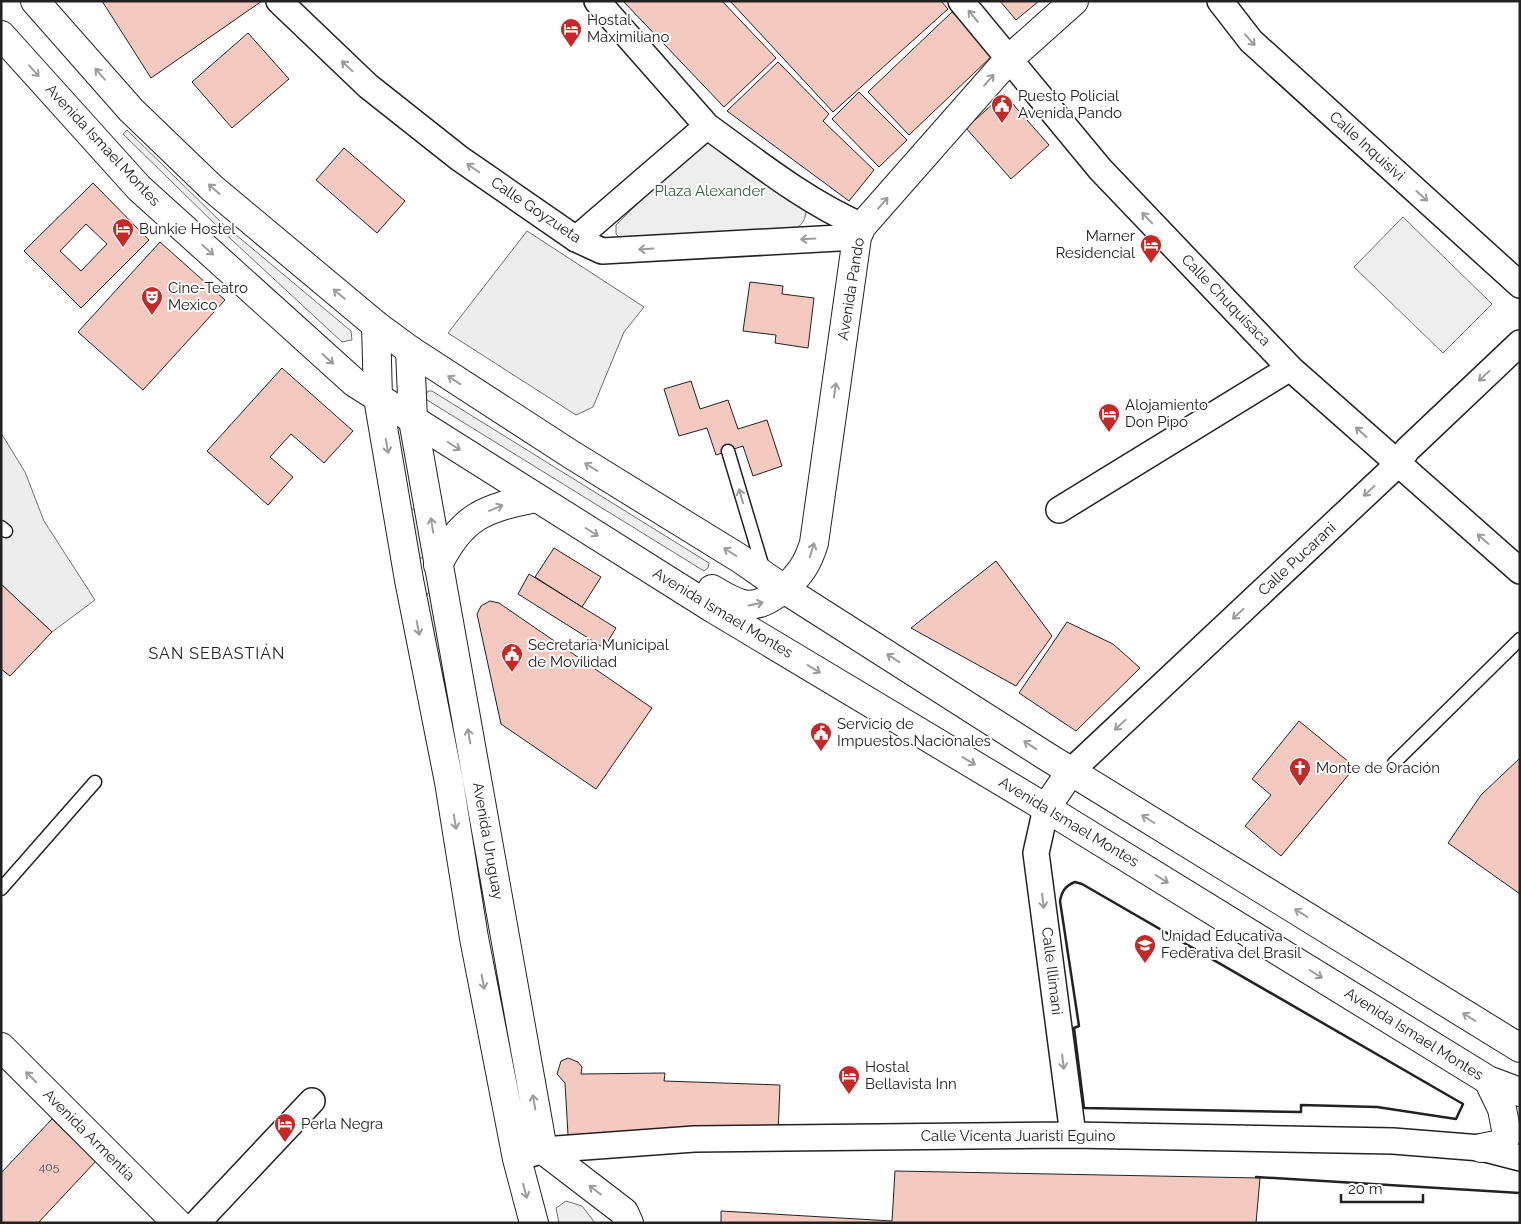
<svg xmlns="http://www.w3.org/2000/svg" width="1521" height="1224" font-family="Raleway,sans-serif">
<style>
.green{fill:#eee;stroke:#6f6f6f}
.parking{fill:#ededed;stroke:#6f6f6f}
.building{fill:#f3c9c0;stroke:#222;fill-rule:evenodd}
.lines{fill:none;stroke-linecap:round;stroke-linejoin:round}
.lane-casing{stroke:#222;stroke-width:15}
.street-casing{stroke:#222;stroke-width:28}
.secondary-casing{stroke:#222;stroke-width:30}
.primary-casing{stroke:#222;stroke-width:30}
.lane{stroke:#fff;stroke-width:12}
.street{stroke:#fff;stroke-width:25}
.secondary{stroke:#fff;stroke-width:28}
.primary{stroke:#fff;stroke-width:28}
.wall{stroke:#222;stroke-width:2.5}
.oneway{stroke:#9c9c9c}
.labels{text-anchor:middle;stroke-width:4;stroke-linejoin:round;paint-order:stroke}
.number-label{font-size:12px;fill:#564c4a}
.poi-label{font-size:15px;fill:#222;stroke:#fff;text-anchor:start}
.street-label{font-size:15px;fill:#222;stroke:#fff}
.park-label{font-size:15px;fill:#2f5e38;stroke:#fff}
.neighbourhood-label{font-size:16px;letter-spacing:1px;fill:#222;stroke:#fff}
</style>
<rect width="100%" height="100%" fill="#fff"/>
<path class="green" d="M127,130L223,224L351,331L352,340L342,342L220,229L123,134Z
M711,141L806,208C806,218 804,222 797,228L621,239L616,234V225L699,143Z
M1403,217L1492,304L1443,353L1354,267Z
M428,391H432L709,563L708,568L704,571L427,400L425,396Z
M413,509L416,510L424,558H418L411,510Z
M428,593L431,594L463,767L460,769L426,597Z
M566,1201L582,1206L595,1223H559L556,1208Z"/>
<path class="parking" d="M527,231L644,307L624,332L593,407L576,415L448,333Z
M1,433L25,472L44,521L95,600L52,632L1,584Z"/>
<path class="building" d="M102,1H262L151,78Z
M623,1H722L776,58L724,107Z
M730,1H941L948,9L833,112Z
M1000,1H1039L1016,20Z
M952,12L993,55L909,135L868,92Z
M248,33L289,79L232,128L192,82Z
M778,62L829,114L823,121L874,170L849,201L727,111Z
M859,92L907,140L879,167L832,119Z
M1004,94L1049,145L1011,179L966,128Z
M344,148L405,201L377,233L316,180Z
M93,183L149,240L81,308L24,251ZM86,224L107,244L81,271L60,251Z
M160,242L225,300L143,390L78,332Z
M750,282L783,286L782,294L814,298L808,348L775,343L776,335L743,331Z
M282,368L353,431L324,463L291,434L270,457L293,477L268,505L207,451Z
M691,381L700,409L728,400L738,429L767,420L782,466L753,476L743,446L716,455L707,428L679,436L664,389Z
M554,548L601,577L582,607L535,577Z
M996,561L1052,636L1016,686L911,628Z
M529,574L616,628L604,648L518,594Z
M1,584L52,632L10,676L1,669Z
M490,601L499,603L652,708L596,789L501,724L477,614L481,606Z
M1067,622L1113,644L1140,668L1076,731L1019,693Z
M1299,721L1355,767L1281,856L1245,826L1271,795L1252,779Z
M1520,758V894L1448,843L1481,795Z
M568,1058L578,1062L582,1067L581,1074L665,1073L664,1081L780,1085L778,1134L568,1135L565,1083L557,1074L561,1061Z
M52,1119L96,1161L38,1223H1V1173Z
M895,1171L1260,1178L1256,1223H721V1211L892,1221Z"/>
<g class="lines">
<g class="lane-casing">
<path id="lane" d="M728,451L764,571
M1,527L6,531
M1394,763L1520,639
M1,889L95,782"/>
</g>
<g class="street-casing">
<path id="street" d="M279,1L368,86L459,158L576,239L602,251L857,237
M597,1L707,126
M961,1L1100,169L1290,368L1520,571
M1220,1L1251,41L1520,285
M576,239L707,126C757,162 805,201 862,226
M1059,510L1290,368
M1071,771L1397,465L1407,450L1520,343
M1046,808L1036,853L1073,1135
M531,1154L543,1150L694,1139L1073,1135L1393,1141L1481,1148L1520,1158
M197,1223L312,1101"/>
</g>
<g class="secondary-casing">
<path id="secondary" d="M376,325L378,398L409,580L449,782L474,938L517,1159L534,1223
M410,350L413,420L543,1150L624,1212L629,1223
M784,589C800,575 808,563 814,543L857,237L862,226L1009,59L1074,1"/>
</g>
<g class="primary-casing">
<path id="primary" d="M35,1L131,110L212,188L376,325L410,350L572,455L739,558L784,589L1046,756L1520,1048
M1,35L139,188L355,383L712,608L1046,808L1488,1080L1520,1092
M438,565C462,516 485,508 536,498
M712,589C743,608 753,612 784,589
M1046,808L1071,771
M1,1047L177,1223
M1481,1148L1501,1144L1507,1135L1502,1109L1488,1080"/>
</g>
<use href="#lane" class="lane"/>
<use href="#street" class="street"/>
<use href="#secondary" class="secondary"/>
<use href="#primary" class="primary"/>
<path class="wall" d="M1075,882L1082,884L1463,1104L1456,1119L1377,1107L1301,1105V1112L1084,1108L1074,1028L1079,1026L1060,901C1062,891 1065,886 1075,882Z
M1256,1177L1520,1193"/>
</g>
<defs><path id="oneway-shaft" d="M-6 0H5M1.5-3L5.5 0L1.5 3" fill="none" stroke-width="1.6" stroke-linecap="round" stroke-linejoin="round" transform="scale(1.25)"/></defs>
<g class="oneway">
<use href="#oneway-shaft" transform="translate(973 16) rotate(-130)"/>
<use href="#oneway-shaft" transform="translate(1250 40) rotate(48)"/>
<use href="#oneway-shaft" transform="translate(347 66) rotate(-137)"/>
<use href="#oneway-shaft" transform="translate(34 71) rotate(48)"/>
<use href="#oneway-shaft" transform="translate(100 74) rotate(-131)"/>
<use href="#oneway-shaft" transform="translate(989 80) rotate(-49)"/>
<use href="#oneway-shaft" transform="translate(473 168) rotate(-145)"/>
<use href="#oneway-shaft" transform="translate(214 189) rotate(-139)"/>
<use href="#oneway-shaft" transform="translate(1422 196) rotate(42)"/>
<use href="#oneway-shaft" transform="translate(883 203) rotate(-49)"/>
<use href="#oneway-shaft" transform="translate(1147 218) rotate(-134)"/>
<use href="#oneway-shaft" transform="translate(808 239) rotate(177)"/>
<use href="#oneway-shaft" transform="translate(646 249) rotate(176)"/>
<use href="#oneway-shaft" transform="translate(208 250) rotate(42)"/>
<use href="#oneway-shaft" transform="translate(339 294) rotate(-140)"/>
<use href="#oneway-shaft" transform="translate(328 359) rotate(42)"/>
<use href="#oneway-shaft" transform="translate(1484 376) rotate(137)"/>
<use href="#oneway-shaft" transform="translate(454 380) rotate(-147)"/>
<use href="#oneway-shaft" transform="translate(835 390) rotate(-82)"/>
<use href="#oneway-shaft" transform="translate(1361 432) rotate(-138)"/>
<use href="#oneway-shaft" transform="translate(387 446) rotate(80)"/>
<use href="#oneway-shaft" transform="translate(454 446) rotate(32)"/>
<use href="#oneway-shaft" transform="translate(591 467) rotate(-148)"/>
<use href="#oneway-shaft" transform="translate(1369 491) rotate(137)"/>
<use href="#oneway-shaft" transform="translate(741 496) rotate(-106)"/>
<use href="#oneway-shaft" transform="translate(496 508) rotate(-23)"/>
<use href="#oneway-shaft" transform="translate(432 525) rotate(-99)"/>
<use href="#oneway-shaft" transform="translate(592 532) rotate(32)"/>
<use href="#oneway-shaft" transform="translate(1483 539) rotate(-139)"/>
<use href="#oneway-shaft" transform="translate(812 550) rotate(-73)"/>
<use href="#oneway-shaft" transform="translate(730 552) rotate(-148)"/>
<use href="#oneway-shaft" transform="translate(756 604) rotate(-12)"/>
<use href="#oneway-shaft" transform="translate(1238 614) rotate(137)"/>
<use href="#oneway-shaft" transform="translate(418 628) rotate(79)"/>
<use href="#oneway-shaft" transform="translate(893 658) rotate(-147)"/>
<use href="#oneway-shaft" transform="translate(814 669) rotate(31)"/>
<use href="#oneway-shaft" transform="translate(1120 725) rotate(137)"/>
<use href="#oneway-shaft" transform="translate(469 736) rotate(-100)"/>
<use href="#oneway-shaft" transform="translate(1030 745) rotate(-147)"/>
<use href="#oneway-shaft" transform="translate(969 761) rotate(31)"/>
<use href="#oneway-shaft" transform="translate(1148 819) rotate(-148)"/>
<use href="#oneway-shaft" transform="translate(455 822) rotate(81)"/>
<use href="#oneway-shaft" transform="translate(1162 879) rotate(32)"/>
<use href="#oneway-shaft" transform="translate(1043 901) rotate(83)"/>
<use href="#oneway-shaft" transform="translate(1301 913) rotate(-148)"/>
<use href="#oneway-shaft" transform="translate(1316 974) rotate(32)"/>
<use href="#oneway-shaft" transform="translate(483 982) rotate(79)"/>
<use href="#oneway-shaft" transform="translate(1469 1017) rotate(-148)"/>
<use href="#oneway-shaft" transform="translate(1063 1062) rotate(83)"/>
<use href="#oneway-shaft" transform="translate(31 1077) rotate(-135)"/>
<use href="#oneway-shaft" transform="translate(534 1102) rotate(-100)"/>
<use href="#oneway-shaft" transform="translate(595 1190) rotate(-143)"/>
<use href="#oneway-shaft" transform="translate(525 1191) rotate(75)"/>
</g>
<defs>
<g id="hotel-pin" transform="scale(1.125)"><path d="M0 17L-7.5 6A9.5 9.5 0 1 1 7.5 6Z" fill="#c62828" stroke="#fff"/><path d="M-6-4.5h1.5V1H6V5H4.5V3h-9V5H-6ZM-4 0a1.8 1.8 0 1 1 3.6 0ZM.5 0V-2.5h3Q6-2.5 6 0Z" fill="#fff"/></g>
<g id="civic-pin" transform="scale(1.125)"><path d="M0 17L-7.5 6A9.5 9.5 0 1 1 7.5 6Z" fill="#c62828" stroke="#fff"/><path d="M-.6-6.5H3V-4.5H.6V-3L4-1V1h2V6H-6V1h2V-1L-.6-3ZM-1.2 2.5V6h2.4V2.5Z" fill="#fff"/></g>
<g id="theatre-pin" transform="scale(1.125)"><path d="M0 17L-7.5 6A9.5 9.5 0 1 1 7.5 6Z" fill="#c62828" stroke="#fff"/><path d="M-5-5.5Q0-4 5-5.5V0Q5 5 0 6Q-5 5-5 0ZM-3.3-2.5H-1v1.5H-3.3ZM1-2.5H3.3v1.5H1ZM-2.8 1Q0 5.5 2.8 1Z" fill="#fff"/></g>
<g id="church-pin" transform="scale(1.125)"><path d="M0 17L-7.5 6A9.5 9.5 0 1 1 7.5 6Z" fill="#c62828" stroke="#fff"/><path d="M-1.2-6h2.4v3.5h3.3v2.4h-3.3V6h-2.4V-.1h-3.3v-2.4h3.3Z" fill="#fff"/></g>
<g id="school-pin" transform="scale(1.125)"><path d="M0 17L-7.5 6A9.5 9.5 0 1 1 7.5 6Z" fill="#c62828" stroke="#fff"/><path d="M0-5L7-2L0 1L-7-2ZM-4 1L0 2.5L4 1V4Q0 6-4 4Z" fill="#fff"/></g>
</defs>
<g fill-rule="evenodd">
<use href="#hotel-pin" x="571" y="29"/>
<use href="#civic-pin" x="1002" y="105"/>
<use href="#hotel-pin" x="123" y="229"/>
<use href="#hotel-pin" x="1151" y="245"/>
<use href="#theatre-pin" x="152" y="297"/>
<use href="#hotel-pin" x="1109" y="414"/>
<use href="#civic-pin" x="512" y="654"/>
<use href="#civic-pin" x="821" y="733"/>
<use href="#church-pin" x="1300" y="768"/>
<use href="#school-pin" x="1145" y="945"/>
<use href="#hotel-pin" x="849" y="1076"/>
<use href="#hotel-pin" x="285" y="1124"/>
</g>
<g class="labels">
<g class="number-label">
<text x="49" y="1171">405</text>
</g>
<g class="poi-label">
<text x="587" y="25">Hostal<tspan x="587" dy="17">Maximiliano</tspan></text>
<text x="1018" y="101">Puesto Policial<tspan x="1018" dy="17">Avenida Pando</tspan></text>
<text x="139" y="234">Bunkie Hostel</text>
<text x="1135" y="241" text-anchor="end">Marner<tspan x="1135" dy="17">Residencial</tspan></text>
<text x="168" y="293">Cine-Teatro<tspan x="168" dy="17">Mexico</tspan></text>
<text x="1125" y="410">Alojamiento<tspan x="1125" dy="17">Don Pipo</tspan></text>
<text x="528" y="650">Secretaria Municipal<tspan x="528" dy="17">de Movilidad</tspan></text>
<text x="837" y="729">Servicio de<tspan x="837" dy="17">Impuestos Nacionales</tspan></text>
<text x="1316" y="773">Monte de Oración</text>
<text x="1161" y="941">Unidad Educativa<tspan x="1161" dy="17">Federativa del Brasil</tspan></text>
<text x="865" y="1072">Hostal<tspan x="865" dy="17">Bellavista Inn</tspan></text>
<text x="301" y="1129">Perla Negra</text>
</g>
<g class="street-label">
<text transform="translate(103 145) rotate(47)" y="5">Avenida Ismael Montes</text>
<text transform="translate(1367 146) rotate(42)" y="5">Calle Inquisivi</text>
<text transform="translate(536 210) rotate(34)" y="5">Calle Goyzueta</text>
<text transform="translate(851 289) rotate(-81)" y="5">Avenida Pando</text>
<text transform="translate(1226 300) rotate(46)" y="5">Calle Chuquisaca</text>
<text transform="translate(1297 559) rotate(-43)" y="5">Calle Pucarani</text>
<text transform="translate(723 613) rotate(31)" y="5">Avenida Ismael Montes</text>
<text transform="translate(1069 822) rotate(31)" y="5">Avenida Ismael Montes</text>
<text transform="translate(488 841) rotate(80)" y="5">Avenida Uruguay</text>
<text transform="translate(1052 971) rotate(83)" y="5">Calle Illimani</text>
<text transform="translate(1414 1034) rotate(32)" y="5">Avenida Ismael Montes</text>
<text transform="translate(89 1135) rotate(45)" y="5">Avenida Armentia</text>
<text x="1018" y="1141">Calle Vicenta Juaristi Eguino</text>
</g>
<g class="park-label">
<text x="710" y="196">Plaza Alexander</text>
</g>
<g class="neighbourhood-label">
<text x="217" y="659">SAN SEBASTIÁN</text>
</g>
</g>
<rect width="1521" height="1224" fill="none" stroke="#222222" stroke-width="5"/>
<path d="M1341 1194v8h82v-8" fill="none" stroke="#222222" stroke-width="2.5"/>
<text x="1348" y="1194" font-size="15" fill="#222222" stroke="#ffffff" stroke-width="4" paint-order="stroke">20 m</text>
</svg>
